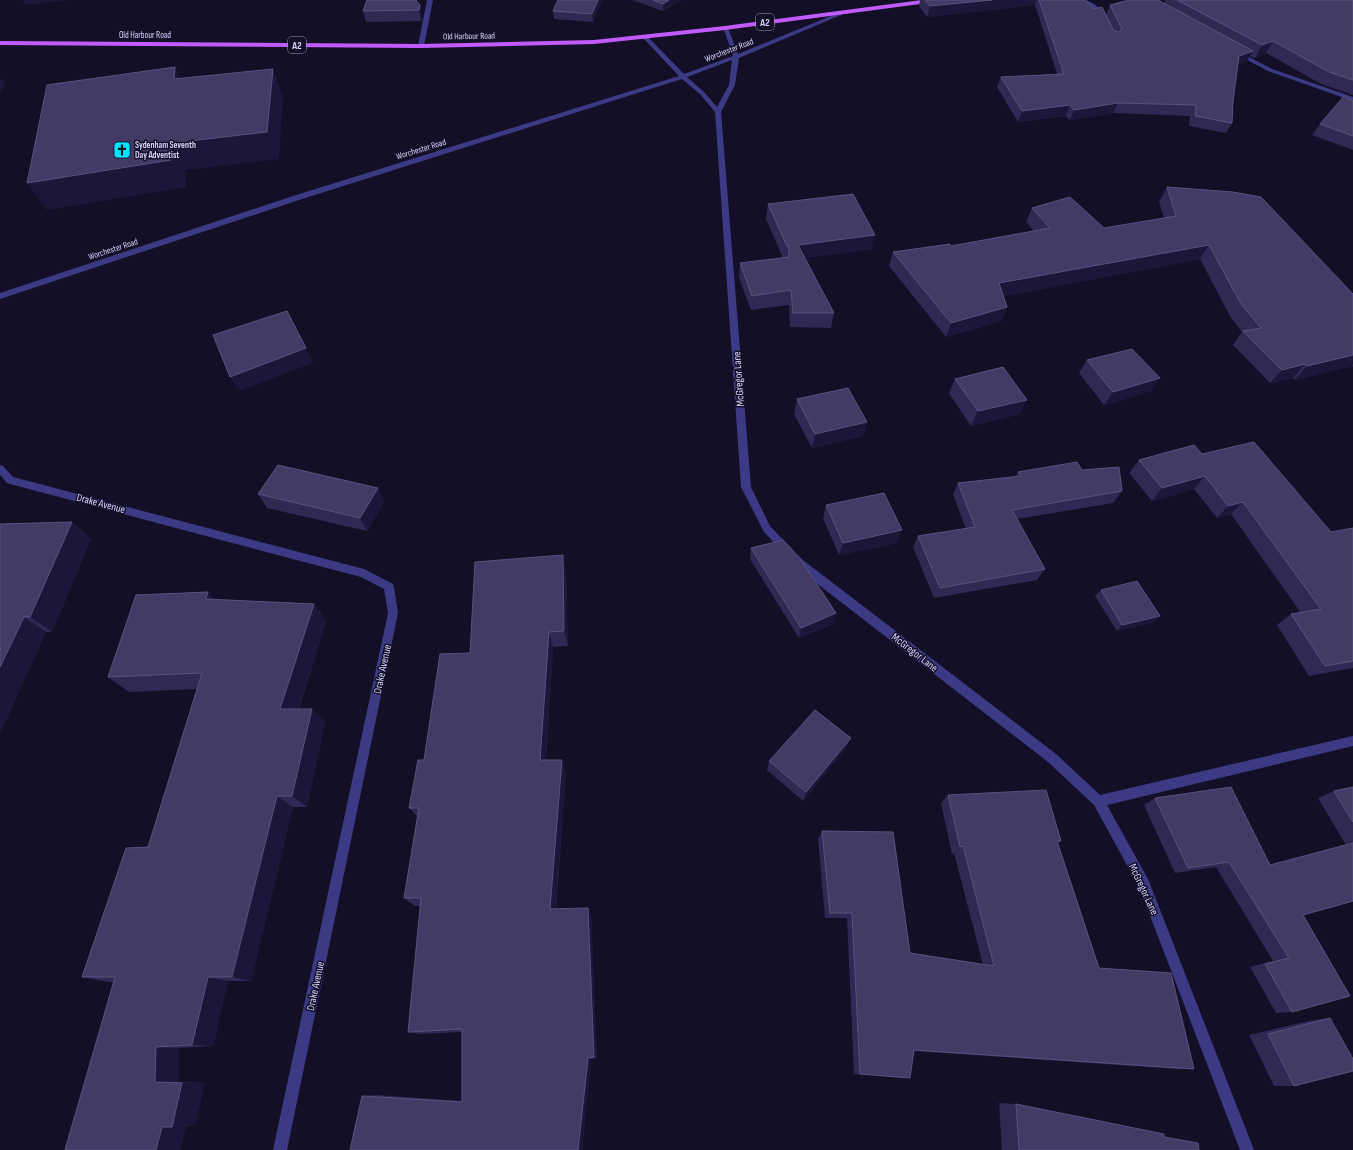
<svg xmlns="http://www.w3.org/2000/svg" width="1353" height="1150" font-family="'Sofia Sans Condensed',sans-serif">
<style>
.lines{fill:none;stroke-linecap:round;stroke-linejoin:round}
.street{fill:#3d3a85;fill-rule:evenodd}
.primary{fill:#c25bff;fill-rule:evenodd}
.wall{fill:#312854}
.shaded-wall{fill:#1d163a}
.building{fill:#433a66;stroke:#5a527e}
.labels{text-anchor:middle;stroke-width:3;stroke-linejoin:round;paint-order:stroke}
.far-street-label{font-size:9px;fill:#d9d4ff;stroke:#130f26}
.far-poi-label{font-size:9px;font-weight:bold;fill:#d9d4ff;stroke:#130f26;text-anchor:start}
.shield{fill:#130f26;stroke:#9e99be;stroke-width:1}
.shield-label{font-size:10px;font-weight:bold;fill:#d9d4ff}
.street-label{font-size:11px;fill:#d9d4ff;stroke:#130f26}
</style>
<rect width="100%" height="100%" fill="#130f26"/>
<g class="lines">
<path class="street" d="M427,0H433L424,46L421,48L418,46Z
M1081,0C1092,0 1105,10 1105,21H1101L1097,12Z
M843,11L848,12L739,58L735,85L721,112L751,487L770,526L790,547L792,550L790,553H784L764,532L741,487L715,112L700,94L682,79L299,200L0,299V293L293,196L679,76L642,37V35H646L684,74L733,56L723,27L728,28L738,54ZM732,60L729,85L717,107L704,92L687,77Z
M1234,51H1238L1272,69L1353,97V101L1268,71L1234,53Z
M0,465L3,466L13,477L364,569L393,584L394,587L398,613L287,1150H273L388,613L384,589L361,577L10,484L7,483L0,475Z
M799,557L1056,754L1100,795L1353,736V746L1107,805L1148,879L1254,1150H1240L1139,887L1094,805L1048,762L802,572L794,561L796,558Z"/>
<path class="primary" d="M922,0H938L935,2L725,30L594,44L421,48L0,45V41L421,44L594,40L725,26Z"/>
</g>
<path class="wall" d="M602,0L593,22L554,19L553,11Z
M632,0H681L663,11Z
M920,0H1086L1093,9L1106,15L1110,5L1164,3L1165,0H1353V95L1321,84L1266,53L1255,58L1250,56L1247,61L1238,65L1233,101L1232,123L1226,133L1189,126L1190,116L1113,113L1070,120L1066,116L1018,122L997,87L1001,77L1057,74L1035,5L927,17L919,6Z
M420,5L422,16L421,21L366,22L363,11Z
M1353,101V150L1312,135L1320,124Z
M1167,187L1353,294V367L1352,366L1295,380L1293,378L1270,383L1233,345L1242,332L1231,318L1200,259L1004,296L1007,307L1001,321L946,337L889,266L893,252L951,246L1034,231L1026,222L1032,208L1104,228L1164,218L1159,202Z
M768,204L872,249L805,258L834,313L831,328L790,327L789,305L751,310L739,278L740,263L783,258L766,219Z
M1087,360L1151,391L1104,405L1079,373Z
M955,379L1020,414L971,426L949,393Z
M797,399L867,422L863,436L812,448L794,414Z
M1202,454L1331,532L1353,528V668L1309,676L1277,625L1291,614L1301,613L1231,514L1217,518L1194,489L1152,501L1129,473L1139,460Z
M1082,470L1122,491L1113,503L1017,519L1045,569L1037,580L934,598L913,547L918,536L966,529L953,494L958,483L1015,477L1018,472Z
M378,488L384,502L367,531L267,508L258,494Z
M826,505L897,543L839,555L823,518Z
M72,522L91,539L52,632H46L0,733V524Z
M751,548L836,613L833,624L799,638L750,559Z
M566,573L568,646L553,647L546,760L566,773L556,908H588L591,915L597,1058L591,1059L582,1150L362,1096L376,1095L462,1101V1032L420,1034L408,1032L421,906H415L404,898L417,816L409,808L470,653Z
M1101,590L1154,622L1117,631L1095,596Z
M216,600L314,604L326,621L299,709L325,722L307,807H293L251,981H228L213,1046L179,1048V1082L205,1083L195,1125L186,1126L180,1150H65L114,982H108L82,977L148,847L197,689L129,692L108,677Z
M846,748L803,801L767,770L769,761Z
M1353,787V901L1303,915L1292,1012L1276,1013L1250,967L1273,961L1216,867L1175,873L1144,805L1155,798L1270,865L1346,845L1318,798L1334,791Z
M948,795L1061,841L1057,843L1099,968L1194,1069H1177L914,1051L910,1078H903L854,1074L847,918H825L818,839L822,831L910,953L983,965L954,853L952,854L941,803Z
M1330,1018L1294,1086H1274L1249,1035L1309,1021Z
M999,1103L1016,1104L1164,1137L1199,1150H1002Z"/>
<path class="shaded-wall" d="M22,0H67L25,5Z
M598,0H602L593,22L592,14Z
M669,0H681L663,11V4Z
M992,0H1036L1035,5L927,17L930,6Z
M420,5L422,16L421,21L419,10Z
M1273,41L1266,53L1255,58L1262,45Z
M1253,51L1247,61L1234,67L1239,56Z
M175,67L188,94L174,79Z
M273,69L283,96L279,159L186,170V187L47,210L27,183L172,143Z
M0,77L6,85L0,92Z
M1118,103L1113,113L1070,120L1074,110Z
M1070,105L1066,116L1018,122L1022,111Z
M875,235L872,249L796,259L798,245Z
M1209,245L1200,259L994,298L999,283Z
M1007,307L1001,321L946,337L951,323Z
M287,311L313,363L239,391L230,377Z
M1353,355V365L1352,366L1295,380L1307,366Z
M1305,364L1293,378L1270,383L1282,370Z
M1160,378L1151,391L1104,405L1113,392Z
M1027,400L1020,414L971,426L978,411Z
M867,422L863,436L812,448L815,434Z
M1205,476L1194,489L1152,501L1162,488Z
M378,488L384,502L367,531L360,518Z
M1243,502L1231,514L1217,518L1228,506Z
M72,522L91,539L52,632L30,617Z
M902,530L897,543L839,555L843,543Z
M563,555L566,573L568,646L564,631Z
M208,592L224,608L206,599Z
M314,604L326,621L294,723L280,709Z
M836,613L833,624L799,638L801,628Z
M1160,616L1154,622L1117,631L1122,625Z
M24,617L46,632L0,733V667Z
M549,632L553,647L545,772L540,760Z
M312,709L325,722L307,807L292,796Z
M851,738L846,748L803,801L806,792Z
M562,760L566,773L555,916L550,909Z
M277,796L293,807L251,981L232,977Z
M588,908L591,915L597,1058L594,1057Z
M208,977L228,981L213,1046L192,1045Z
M156,1047L179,1048V1082H155Z
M588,1058L591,1059L582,1150H578Z
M182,1083H205L195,1125L186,1126L180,1150H156L162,1127Z"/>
<path class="building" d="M367,0H416L420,5L419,10L363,11Z
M558,0H598L592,14L553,11Z
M653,0H669L663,4Z
M925,0H992L930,6Z
M1039,0H1086L1093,9L1102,7L1114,31L1119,32L1122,29L1110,5L1129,0H1158L1253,51L1239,56L1233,101L1232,123L1195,116L1196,105L1118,103L1074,110L1070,105L1022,111L1001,77L1064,74Z
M1177,0H1353V80L1329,72L1273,41L1262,45Z
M175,67L174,79L273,69L267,132L172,143L171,160L27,183L47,85Z
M1344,96L1353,101V136L1320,124Z
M1167,187L1233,192L1261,197L1353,294V355L1307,366L1305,364L1282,370L1243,331L1261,328L1241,304L1209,245L999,283L1007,307L951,323L893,252L950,244L951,246L1050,228L1032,208L1070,197L1104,228L1176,216Z
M853,194L875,235L798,245L834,313H793L791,290L752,296L740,263L789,257V246H787L768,204Z
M287,311L306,348L230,377L213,335Z
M1132,349L1160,378L1113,392L1087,360Z
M1003,367L1027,400L978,411L955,379Z
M848,388L867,422L815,434L797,399Z
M1254,442L1331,532L1353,528V661L1325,666L1291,614L1321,609L1243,502L1228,506L1205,476L1162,488L1139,460L1194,445L1202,454Z
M1077,462L1082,470L1119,467L1122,491L1012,510L1045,569L940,588L918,536L975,527L958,483L1021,476L1018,472Z
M278,465L378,488L360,518L258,494Z
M884,493L902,530L843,543L826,505Z
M72,522L30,617H24L0,667V524Z
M783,540L799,557L836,613L801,628L751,548Z
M563,555L564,631L549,632L540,760H562L550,909L588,908L594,1057L588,1058L578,1150H350L362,1096L462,1102V1029L408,1032L421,898H404L419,808H409L418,760H424L440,654L470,653L475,562Z
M1137,581L1160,616L1122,625L1101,590Z
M208,592L206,599L314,604L280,709H312L292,796H277L232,977H208L192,1045L156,1047L155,1082L182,1083L172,1127H162L156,1150H65L115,977H82L126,848L148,847L202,673L108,677L136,595Z
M815,710L851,738L806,792L769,761Z
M1231,787L1270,865L1353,843V901L1303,915L1350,996L1292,1012L1265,964L1289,958L1229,862L1188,868L1155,798Z
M1353,787V822L1334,791Z
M1046,790L1061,841H1057L1099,968L1171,973L1194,1069L914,1050L910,1078L860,1074L852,913H830L822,831L893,832L910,953L994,966L963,846L960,847L948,795Z
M1330,1018L1353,1059V1071L1294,1086L1268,1034Z
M1016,1104L1164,1134V1137L1198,1143L1199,1150H1019Z"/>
<defs>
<g id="church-square" transform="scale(0.9)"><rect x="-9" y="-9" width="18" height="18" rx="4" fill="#00e5ff" stroke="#130f26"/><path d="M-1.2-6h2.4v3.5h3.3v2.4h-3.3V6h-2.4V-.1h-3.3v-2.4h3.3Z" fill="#111"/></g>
</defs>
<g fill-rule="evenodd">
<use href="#church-square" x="122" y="150"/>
</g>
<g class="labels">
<g class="far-street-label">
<text x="145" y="38">Old Harbour Road</text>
<text transform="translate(469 36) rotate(-1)" y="3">Old Harbour Road</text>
<text transform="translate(729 50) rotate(-21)" y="3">Worchester Road</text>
<text transform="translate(421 149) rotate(-17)" y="3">Worchester Road</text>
<text transform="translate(113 249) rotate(-18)" y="3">Worchester Road</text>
</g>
<g class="far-poi-label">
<text x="135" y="148">Sydenham Seventh<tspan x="135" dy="10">Day Adventist</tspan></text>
</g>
<g class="shield">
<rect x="756" y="14" width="18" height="16" rx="3"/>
<rect x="288" y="37" width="18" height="16" rx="3"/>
</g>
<g class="shield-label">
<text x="765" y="26">A2</text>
<text x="297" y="49">A2</text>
</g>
<g class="street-label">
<text transform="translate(738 379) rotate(-94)" y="4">McGregor Lane</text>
<text transform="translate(101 503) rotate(15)" y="4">Drake Avenue</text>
<text transform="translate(915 652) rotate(38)" y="4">McGregor Lane</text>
<text transform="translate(382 669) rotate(-78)" y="4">Drake Avenue</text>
<text transform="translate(1144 889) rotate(65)" y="4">McGregor Lane</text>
<text transform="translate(315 986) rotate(-78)" y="4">Drake Avenue</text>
</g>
</g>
</svg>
